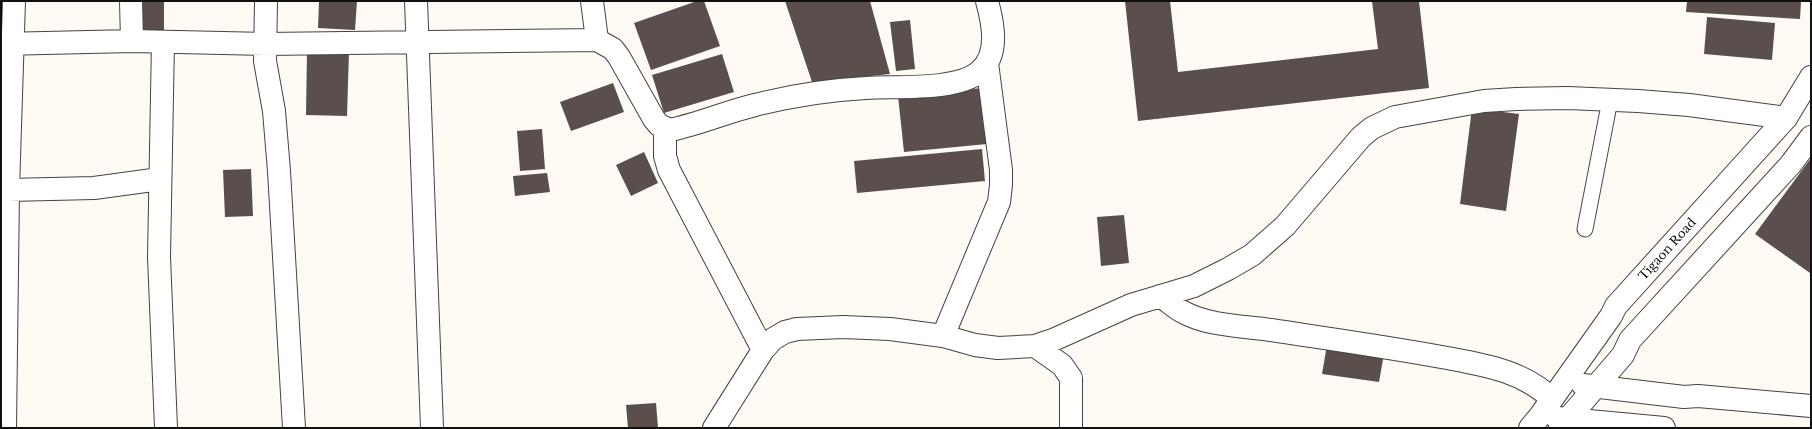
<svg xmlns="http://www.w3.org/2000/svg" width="1812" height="429" font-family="'Libre Baskerville',serif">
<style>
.building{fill:#5a4f4c}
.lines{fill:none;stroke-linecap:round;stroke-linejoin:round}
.service-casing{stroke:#434343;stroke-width:17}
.minor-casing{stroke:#434343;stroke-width:24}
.tertiary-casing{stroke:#434343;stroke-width:24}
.service{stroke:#fff;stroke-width:15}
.minor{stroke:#fff;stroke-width:22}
.tertiary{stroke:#fff;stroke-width:22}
.labels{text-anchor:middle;stroke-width:4;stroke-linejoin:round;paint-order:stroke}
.street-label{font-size:12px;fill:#101010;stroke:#fff}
</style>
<rect width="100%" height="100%" fill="#fffaf4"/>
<path class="building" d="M140,1H164V30H139Z
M319,1H357L355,30L318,28Z
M697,1H704L720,46L651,70L634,23Z
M785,1H870L890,74L812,82Z
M1125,1H1170L1178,72L1378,49L1372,1H1419L1429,88L1138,121Z
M1687,1H1801L1800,19L1686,12Z
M1707,17L1775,23L1772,60L1704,54Z
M910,20L915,69L896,71L890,22Z
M307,50L349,51L347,116L306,115Z
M722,54L734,92L664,113L652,75Z
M613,83L624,112L571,131L560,102Z
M982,88L987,144L904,152L898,96Z
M1472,108L1519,114L1506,211L1460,204Z
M542,129L545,169L520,171L517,131Z
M982,149L985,181L857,193L854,161Z
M644,152L658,183L631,196L616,165Z
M1811,158V271L1810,273L1755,234Z
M251,169L253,216L225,217L223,170Z
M547,173L550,192L515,196L513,176Z
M1124,215L1129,263L1101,266L1097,217Z
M1327,345L1384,354L1379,382L1322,374Z
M656,403L658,428H628L626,405Z"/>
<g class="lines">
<g class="service-casing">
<path id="service" d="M1585,229L1610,100"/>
</g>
<g class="minor-casing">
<path id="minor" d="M131,1L132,41
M266,1L265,61L274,111L279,171L294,428
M416,1L432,428
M592,1L597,40
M163,42L159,257L166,428
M1,44L132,41L265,44L597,40L613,49L619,57L654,119L659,125L670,130C699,124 726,112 755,105C790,96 829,90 866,88C896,86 956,91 979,72C1000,55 993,23 987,1
M665,129V156L669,170L763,350
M8,190L94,188L160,179
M1160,296C1168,301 1176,309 1185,313C1210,326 1243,326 1271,330C1330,339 1388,347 1447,358C1485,365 1523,371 1552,399
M943,336L999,202L1001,185V170L987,63
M1035,346L1062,365L1071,378V428
M5,428L8,190L14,1
M714,428L763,350L773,339L785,332L797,329L843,327L890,329L943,336L975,345L998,348L1035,346L1053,340L1131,305L1194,286L1228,269L1252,255L1285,226L1361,137L1372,128L1395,117L1484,101L1516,99L1568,98L1638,101L1689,105L1786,118"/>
</g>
<g class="tertiary-casing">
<g id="tertiary">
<path d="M1583,385L1684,397L1698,396L1811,406"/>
<path d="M1557,418L1664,428"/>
<path id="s1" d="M1530,428L1540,416L1611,316L1616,306L1786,118L1811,77"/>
<path d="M1560,428L1623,355L1630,340L1791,164L1811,137"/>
</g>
</g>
<use href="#service" class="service"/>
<use href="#minor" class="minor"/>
<use href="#tertiary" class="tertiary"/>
</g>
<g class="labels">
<g class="street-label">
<text dy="4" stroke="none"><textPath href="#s1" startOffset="226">Tigaon Road</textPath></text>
</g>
</g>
<rect width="1812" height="429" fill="none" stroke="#101010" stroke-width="4"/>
</svg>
